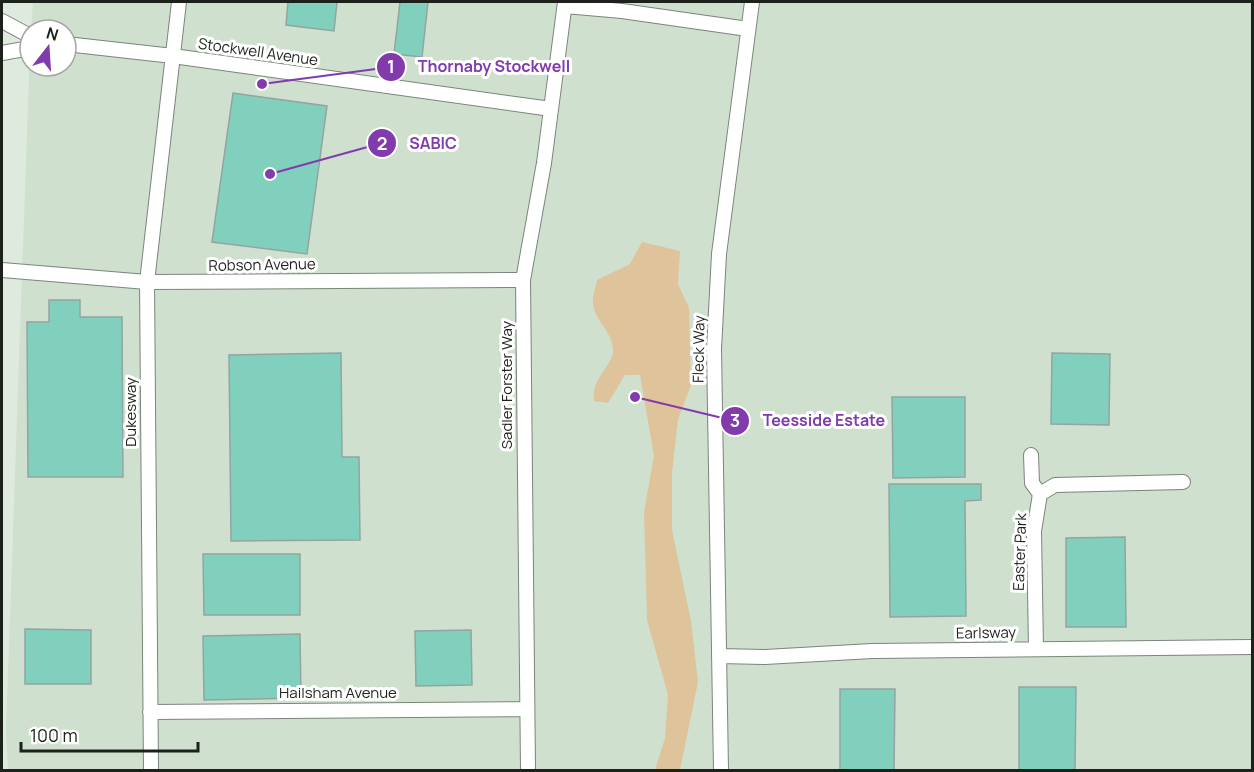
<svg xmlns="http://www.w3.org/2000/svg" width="1254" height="772" font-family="Manrope,sans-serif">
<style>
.built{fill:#cfe0cf}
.green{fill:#dfc49b}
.building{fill:#80d0bd;stroke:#94a4a0;stroke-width:1.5}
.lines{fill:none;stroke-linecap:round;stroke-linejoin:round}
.minor-casing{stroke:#7b857a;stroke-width:16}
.minor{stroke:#fff;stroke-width:14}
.labels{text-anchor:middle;stroke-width:6;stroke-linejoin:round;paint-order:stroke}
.street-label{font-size:15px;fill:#1d211c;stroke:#fff}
.leader{fill:none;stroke:#823bad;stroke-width:2}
.callout-dot{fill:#823bad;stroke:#fff;stroke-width:2}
.mark-label{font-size:18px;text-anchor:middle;font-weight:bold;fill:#fff}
.callout-label{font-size:16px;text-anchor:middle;font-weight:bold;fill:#823bad;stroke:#fff;stroke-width:6;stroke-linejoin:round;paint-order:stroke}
</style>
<rect width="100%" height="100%" fill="#dfeade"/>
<path class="built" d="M33,2H1252V770H8L6,728L30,48V66H66V30H31Z"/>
<path class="green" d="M642,242L680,251L678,284L689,308L691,385L678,420L672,472V530L691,621L698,682L680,770H655L665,738L668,695L647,620L644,512L654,456L640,375H625L608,403L594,401C591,377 613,367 613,350C612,330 594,321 593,303C592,296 596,287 597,280L630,264Z"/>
<path class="building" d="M288,2H337L334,31L286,25Z
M400,2H428L422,57L394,54Z
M233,93L327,106L307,254L212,242Z
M49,300H80V317H122L123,477H28L27,322H49Z
M341,353L342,457H359L360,540L231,541L229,355Z
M1052,353L1110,354L1109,425L1051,424Z
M892,397H965V477L893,478Z
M889,484H981V500L965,501L966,616L890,617Z
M1125,537L1126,627H1066V538Z
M203,554H300V615H204Z
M25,629L91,630V684H25Z
M471,630L472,685L416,686L415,631Z
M300,634L301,698L204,700L203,636Z
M1019,687H1076L1075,770H1019Z
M840,689H895L894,770H840Z"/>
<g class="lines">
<g class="minor-casing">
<path id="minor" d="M565,6L622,11L748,29
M2,21L30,36
M66,44L173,56L551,109
M2,53L30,48
M2,270L147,282L523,280
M1031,455L1032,483L1040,494
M1036,649L1034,531L1040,494L1055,485L1183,482
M719,656L765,657L872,651L1252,647
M150,712L527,709
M151,770L147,282L179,2
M528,770L523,280L544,163L565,2
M721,770L714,349L719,254L752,2"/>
</g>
<use href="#minor" class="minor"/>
</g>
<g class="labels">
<g class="street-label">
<text transform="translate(258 52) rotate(8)" y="5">Stockwell Avenue</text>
<text transform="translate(262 265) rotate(-1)" y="5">Robson Avenue</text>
<text transform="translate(699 349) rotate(-89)" y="5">Fleck Way</text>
<text transform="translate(507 385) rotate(-90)" y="5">Sadler Forster Way</text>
<text transform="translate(131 412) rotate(-90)" y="5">Dukesway</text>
<text transform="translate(1020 552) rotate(-88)" y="5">Easter Park</text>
<text transform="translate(986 633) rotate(-1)" y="5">Earlsway</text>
<text x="338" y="698">Hailsham Avenue</text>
</g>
</g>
<path class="leader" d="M262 84L391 67M270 174L382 143M635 397L735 421"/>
<g class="callout-dot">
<circle cx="262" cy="84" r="6"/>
<circle cx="270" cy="174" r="6"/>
<circle cx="635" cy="397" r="6"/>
<circle cx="391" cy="67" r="15"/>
<circle cx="382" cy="143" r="15"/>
<circle cx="735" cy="421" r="15"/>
</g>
<g class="mark-label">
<text x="391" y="73">1</text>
<text x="382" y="150">2</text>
<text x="735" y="427">3</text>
</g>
<g class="callout-label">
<text x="494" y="72">Thornaby Stockwell</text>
<text x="433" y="149">SABIC</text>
<text x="824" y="426">Teesside Estate</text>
</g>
<rect width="1254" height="772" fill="none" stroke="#1d211c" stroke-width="6"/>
<g transform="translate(48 48) rotate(17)"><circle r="28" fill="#ffffff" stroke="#a5a6a4" stroke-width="1.5"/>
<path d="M0-4.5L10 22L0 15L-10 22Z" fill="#823bad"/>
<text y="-9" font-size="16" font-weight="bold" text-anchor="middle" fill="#1d211c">N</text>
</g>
<path d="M21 742v9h177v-9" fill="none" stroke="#1d211c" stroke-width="3"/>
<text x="30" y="742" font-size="18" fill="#1d211c" stroke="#ffffff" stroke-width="4.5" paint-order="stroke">100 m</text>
</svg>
